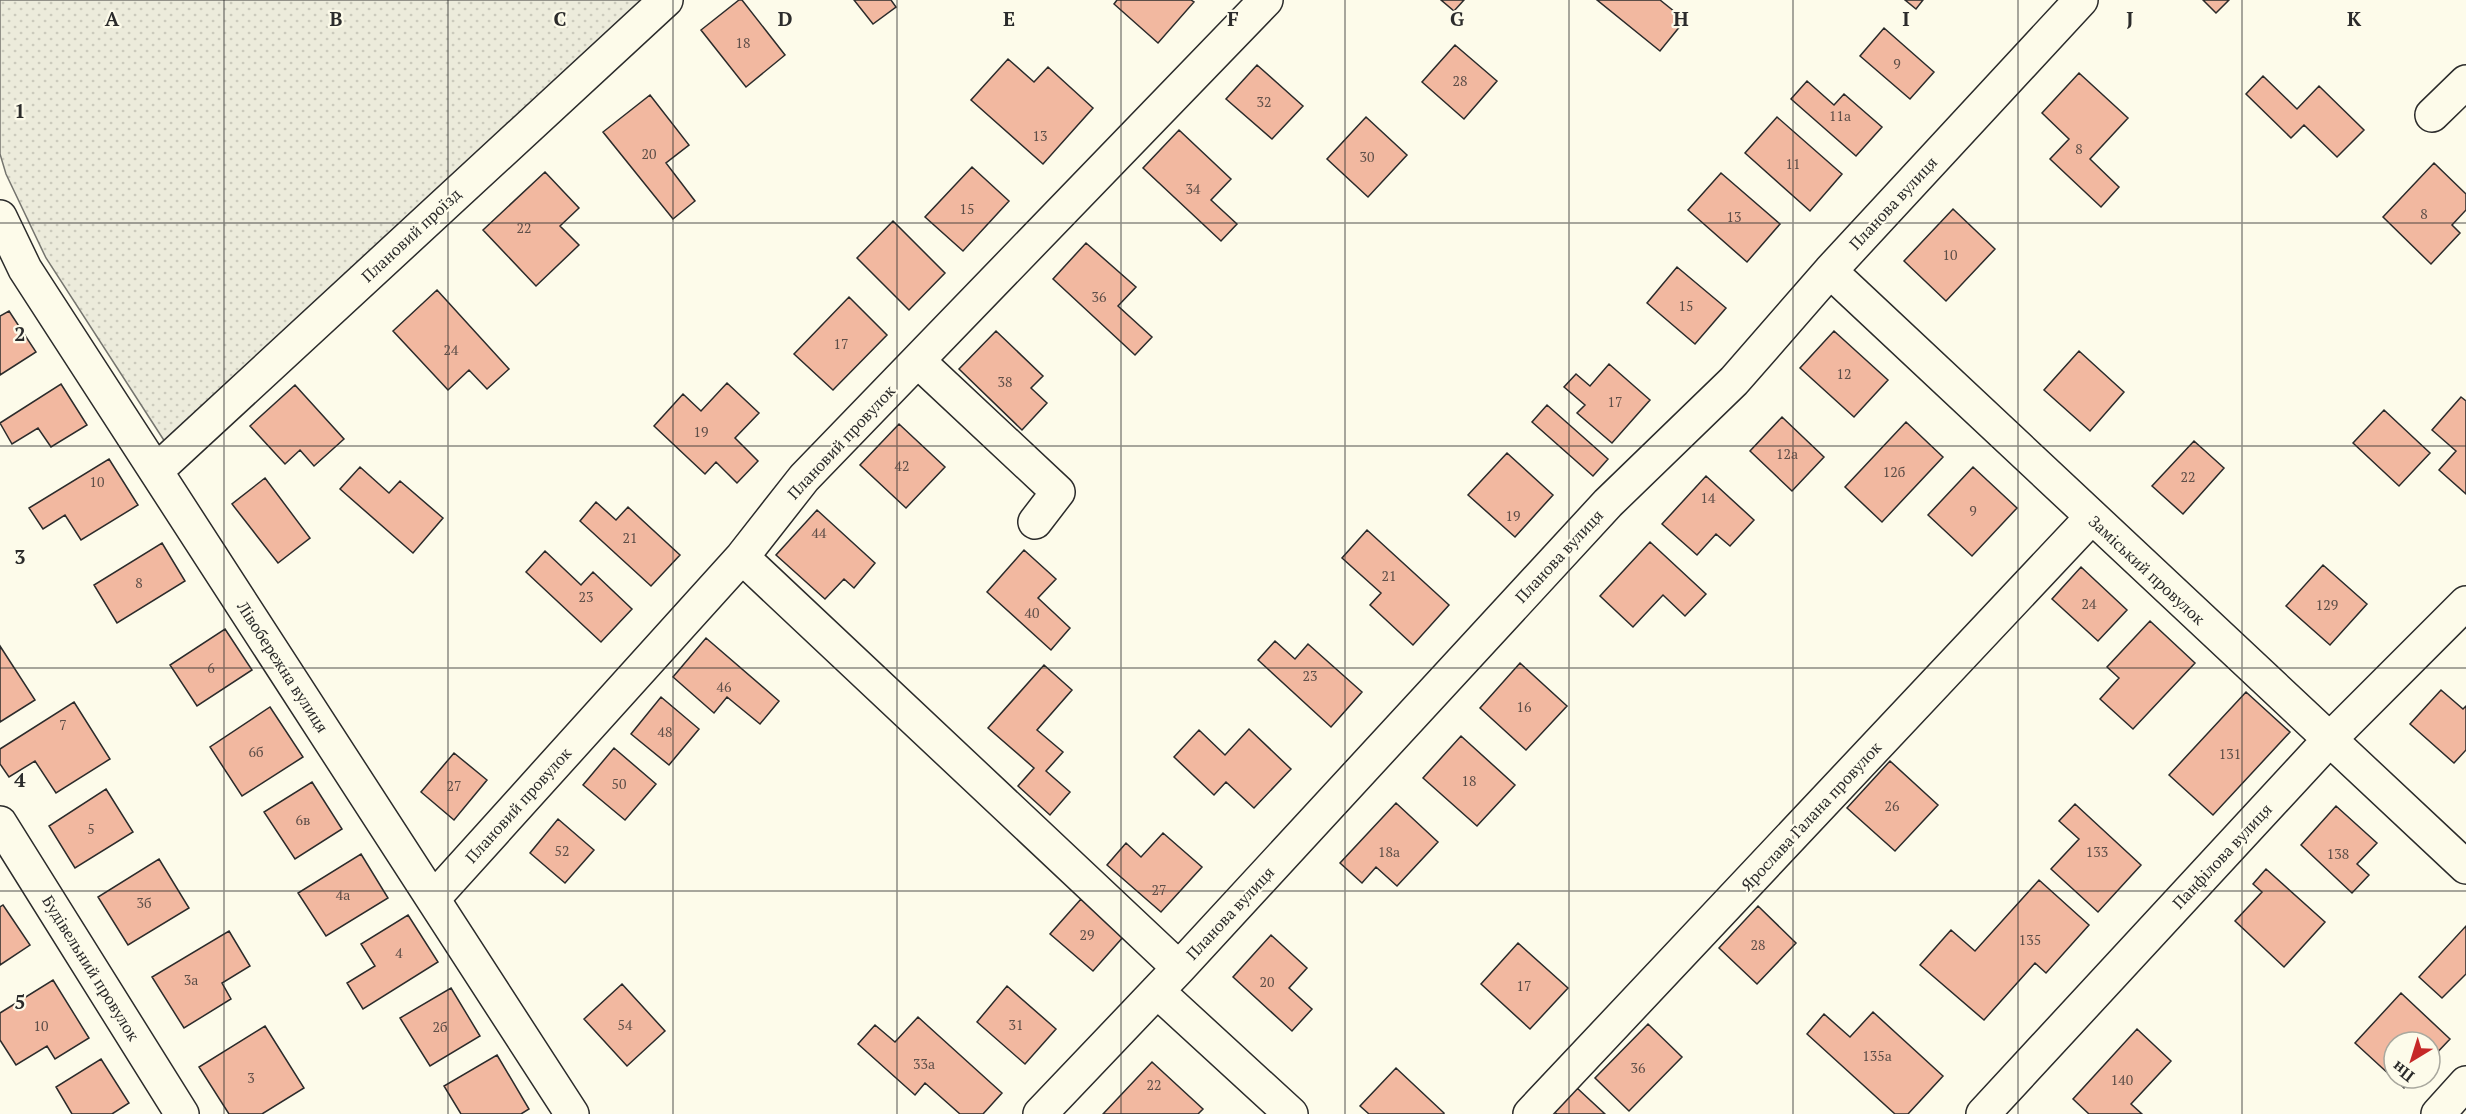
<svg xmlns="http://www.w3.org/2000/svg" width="2466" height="1114" font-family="'PT Serif',serif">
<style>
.grass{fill:url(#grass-dots);stroke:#74746e;stroke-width:1.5}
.building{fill:#f2b8a0;stroke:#2b2b2b;stroke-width:1.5}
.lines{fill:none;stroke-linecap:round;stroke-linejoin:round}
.minor-casing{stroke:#2b2b2b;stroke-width:36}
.minor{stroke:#fdfbea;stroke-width:33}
.grid{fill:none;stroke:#2b2b2b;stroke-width:1.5;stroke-opacity:0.55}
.labels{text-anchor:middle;stroke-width:4.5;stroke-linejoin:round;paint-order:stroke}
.number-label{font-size:14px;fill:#5d4e48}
.street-label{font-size:16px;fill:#2b2b2b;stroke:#fdfbea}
.grid-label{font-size:20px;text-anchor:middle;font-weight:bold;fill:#2b2b2b;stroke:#fdfbea;stroke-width:4.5;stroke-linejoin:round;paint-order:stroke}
</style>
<defs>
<pattern id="grass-dots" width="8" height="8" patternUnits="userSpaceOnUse" patternTransform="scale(1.5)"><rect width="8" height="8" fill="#ecebdb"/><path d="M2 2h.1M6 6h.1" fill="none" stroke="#cbcabc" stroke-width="1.8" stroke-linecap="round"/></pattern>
</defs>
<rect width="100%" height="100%" fill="#fdfbea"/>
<path class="grass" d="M0,0H643L167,445L46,258L6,174L0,154Z"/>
<path class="building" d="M739,0H742L785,55L746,87L701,30Z
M854,0H891L896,7L873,24Z
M1117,0H1191L1194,2L1158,43L1114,4Z
M1441,0H1464L1454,11Z
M1597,0H1660L1685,20L1660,51Z
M1905,0H1923L1916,9Z
M2203,0H2229L2216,13Z
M1884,28L1934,72L1910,99L1860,56Z
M1455,45L1497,81L1464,119L1422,82Z
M1008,59L1034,82L1048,67L1093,108L1043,164L971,100Z
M1257,65L1303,106L1272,139L1226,99Z
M2079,73L2128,118L2090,159L2119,187L2101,207L2050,159L2069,139L2042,113Z
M2263,76L2297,109L2319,86L2364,130L2337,157L2304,125L2291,138L2246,94Z
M1807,81L1834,105L1844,94L1882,127L1856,156L1791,99Z
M650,95L689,145L666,163L695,201L673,219L603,132Z
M1366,117L1407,155L1368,197L1327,159Z
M1777,117L1842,174L1810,211L1745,153Z
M1179,130L1231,179L1211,200L1237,224L1221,241L1143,168Z
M2434,163L2466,194V210L2452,225L2460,233L2431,264L2383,217Z
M972,167L1009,201L963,251L925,217Z
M545,172L579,208L560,226L579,245L536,286L483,230Z
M1721,173L1780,224L1747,262L1688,210Z
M1953,209L1995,249L1946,301L1904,261Z
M893,221L945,273L909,310L857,258Z
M1086,243L1136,287L1118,306L1152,337L1135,355L1053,279Z
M1677,267L1726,308L1695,344L1647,303Z
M437,290L509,369L487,389L469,370L448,390L393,331Z
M849,297L887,335L833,390L794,354Z
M9,311L36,352L0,375V316Z
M996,331L1043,376L1031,388L1047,403L1022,430L959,369Z
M1834,331L1888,380L1854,417L1800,368Z
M2079,351L2124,392L2090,431L2044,390Z
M1609,364L1650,400L1612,443L1577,413L1585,405L1564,387L1576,374L1590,386Z
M727,383L759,413L735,438L758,461L737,483L716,462L705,474L654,426L683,394L701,411Z
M61,384L87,425L51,447L38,428L12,444L0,423Z
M295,385L344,439L314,466L300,450L285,464L250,426Z
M2461,397L2466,401V494L2439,470L2456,451L2432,430Z
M1547,405L1608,459L1593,476L1532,422Z
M2384,410L2430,453L2399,486L2353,443Z
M1782,417L1824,457L1792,491L1750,451Z
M1906,422L1943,457L1882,522L1845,487Z
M899,424L945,467L906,508L860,465Z
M2194,441L2224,468L2183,514L2152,486Z
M1507,453L1553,495L1515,537L1468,495Z
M109,459L138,505L81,540L65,515L43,529L29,508Z
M360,467L389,493L400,481L443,518L413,553L340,489Z
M1973,467L2017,508L1972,556L1928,515Z
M1706,476L1754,520L1730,546L1716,534L1697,555L1662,524Z
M265,478L310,538L278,563L232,504Z
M596,502L616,520L628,507L680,555L651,586L580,521Z
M817,510L875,563L854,588L844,579L825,599L776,555Z
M1367,530L1449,605L1413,645L1370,605L1381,593L1342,558Z
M1650,542L1706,594L1685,616L1663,595L1633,627L1600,596Z
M162,543L185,581L117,623L94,585Z
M1024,550L1056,579L1038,598L1070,628L1051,650L987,592Z
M545,551L581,585L593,572L632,609L601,642L526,572Z
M2323,565L2367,604L2330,645L2286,606Z
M2081,567L2127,610L2098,641L2052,599Z
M2150,621L2195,663L2133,729L2100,699L2119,678L2107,667Z
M225,629L252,670L197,706L170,665Z
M706,638L779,701L760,724L727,697L714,713L673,677Z
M1275,641L1295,659L1308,644L1362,692L1331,727L1258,660Z
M0,646L35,700L0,722Z
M1520,663L1567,706L1526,750L1480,708Z
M1044,665L1072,690L1037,730L1063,752L1046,771L1070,792L1050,815L1018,786L1034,768L988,728Z
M2441,690L2463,709L2466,706V750L2454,763L2410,724Z
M2246,692L2290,732L2213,815L2169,775Z
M661,697L699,729L669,765L631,734Z
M74,702L110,759L56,793L35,761L9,777L0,764V749Z
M270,707L303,757L242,796L210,747Z
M1249,729L1291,769L1254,808L1226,782L1214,795L1174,757L1199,730L1225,755Z
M1461,736L1515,785L1477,826L1423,778Z
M614,748L656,784L625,820L583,785Z
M454,753L487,780L454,820L421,792Z
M1890,761L1938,805L1895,851L1847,808Z
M312,782L342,829L295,859L264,812Z
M106,789L133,832L75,868L49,826Z
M1396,803L1438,842L1397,886L1376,867L1362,883L1340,863Z
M2075,804L2141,865L2098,912L2051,869L2079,839L2059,821Z
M2336,806L2377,843L2357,864L2369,875L2352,893L2301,845Z
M558,819L594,850L565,883L530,853Z
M1163,833L1202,867L1161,912L1107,865L1126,843L1141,857Z
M361,854L388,898L326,936L298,893Z
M159,859L189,908L128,945L98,897Z
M2266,869L2325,922L2284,967L2235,921L2262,892L2253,884Z
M2039,880L2089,925L2046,973L2035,963L1984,1020L1920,965L1951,930L1975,951Z
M1081,899L1124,936L1093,971L1050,934Z
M3,905L30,945L0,965V907Z
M1758,906L1796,943L1757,984L1719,948Z
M408,915L438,962L363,1009L347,983L375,966L361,944Z
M2466,926V974L2442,998L2419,977Z
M229,931L250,966L222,983L231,999L184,1028L152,977Z
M1271,935L1307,968L1289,988L1312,1009L1292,1031L1233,977Z
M1518,943L1568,988L1530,1029L1481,984Z
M53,980L89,1038L55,1059L47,1046L16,1065L0,1040V1013Z
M622,984L665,1031L627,1066L584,1019Z
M1007,986L1056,1029L1025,1064L977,1022Z
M451,988L480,1036L430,1066L400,1018Z
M2401,993L2450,1039L2430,1060V1042H2394V1078H2413L2404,1088L2355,1043Z
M1873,1012L1943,1076L1908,1114H1895L1807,1034L1824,1014L1850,1037Z
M918,1017L1002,1093L983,1114H960L925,1083L915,1095L858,1044L875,1025L895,1042Z
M1648,1024L1682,1057L1629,1111L1595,1078Z
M265,1026L304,1088L262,1114H229L199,1067Z
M2137,1029L2171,1061L2131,1104L2142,1114H2089L2073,1099Z
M497,1055L529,1109L521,1114H461L444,1086Z
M101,1059L129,1103L112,1114H72L56,1087Z
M1152,1062L1203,1109L1198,1114H1103Z
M1396,1068L1444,1113V1114H1369L1360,1106Z
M1577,1088L1605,1114H1557L1554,1112Z"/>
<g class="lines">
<g class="minor-casing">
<path id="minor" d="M2432,115L2466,82
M0,217L25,269L572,1114
M1830,271L2466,867
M918,361L1058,492L1035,522
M156,471L666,0
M742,557L1179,968
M0,823L182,1114
M433,899L742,557L804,478L1266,0
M1157,991L1291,1114
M1040,1114L1179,968L1608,503L1734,381L1830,271L2081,0
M1530,1114L2091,518
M1983,1114L2329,740L2466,603
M2438,1114L2466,1083"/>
</g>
<use href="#minor" class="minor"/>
</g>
<path class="grid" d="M224,0V1114M448,0V1114M673,0V1114M897,0V1114M1121,0V1114M1345,0V1114M1569,0V1114M1793,0V1114M2018,0V1114M2242,0V1114M0,223H2466M0,446H2466M0,668H2466M0,891H2466"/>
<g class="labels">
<g class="number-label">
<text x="743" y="48">18</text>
<text x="1897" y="69">9</text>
<text x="1460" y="86">28</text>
<text x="1264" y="107">32</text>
<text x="1840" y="121">11а</text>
<text x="1040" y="141">13</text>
<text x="2079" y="154">8</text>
<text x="649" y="159">20</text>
<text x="1367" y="162">30</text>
<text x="1793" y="169">11</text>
<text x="1193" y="194">34</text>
<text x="967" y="214">15</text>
<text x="2424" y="219">8</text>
<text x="1734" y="222">13</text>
<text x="524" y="233">22</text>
<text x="1950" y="260">10</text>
<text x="1099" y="302">36</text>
<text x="1686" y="311">15</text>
<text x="841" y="349">17</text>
<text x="451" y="355">24</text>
<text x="1844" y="379">12</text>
<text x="1005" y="387">38</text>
<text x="1615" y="407">17</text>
<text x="701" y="437">19</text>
<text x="1787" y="459">12а</text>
<text x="902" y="471">42</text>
<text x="1894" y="477">12б</text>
<text x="2188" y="482">22</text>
<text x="97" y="487">10</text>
<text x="1708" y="503">14</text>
<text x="1973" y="516">9</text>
<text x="1513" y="521">19</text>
<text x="819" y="538">44</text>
<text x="630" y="543">21</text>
<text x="1389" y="581">21</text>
<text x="139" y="588">8</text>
<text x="586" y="602">23</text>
<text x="2089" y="609">24</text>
<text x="2327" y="610">129</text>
<text x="1032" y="618">40</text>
<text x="211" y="673">6</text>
<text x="1310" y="681">23</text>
<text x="724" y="692">46</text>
<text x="1524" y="712">16</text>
<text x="63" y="730">7</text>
<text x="665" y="737">48</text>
<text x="256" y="757">6б</text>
<text x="2230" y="759">131</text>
<text x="1469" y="786">18</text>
<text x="619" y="789">50</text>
<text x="454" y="791">27</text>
<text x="1892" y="811">26</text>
<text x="303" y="825">6в</text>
<text x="91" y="834">5</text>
<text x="562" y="856">52</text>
<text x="1389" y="857">18а</text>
<text x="2097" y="857">133</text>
<text x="2338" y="859">138</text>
<text x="1159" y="895">27</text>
<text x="343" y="900">4а</text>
<text x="144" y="908">3б</text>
<text x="1087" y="940">29</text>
<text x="2030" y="945">135</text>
<text x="1758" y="950">28</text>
<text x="399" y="958">4</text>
<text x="191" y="985">3а</text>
<text x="1267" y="987">20</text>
<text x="1524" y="991">17</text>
<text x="625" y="1030">54</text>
<text x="1016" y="1030">31</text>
<text x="41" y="1031">10</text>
<text x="440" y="1032">2б</text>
<text x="1877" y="1061">135а</text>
<text x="924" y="1069">33а</text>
<text x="1638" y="1073">36</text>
<text x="251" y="1083">3</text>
<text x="2122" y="1085">140</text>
<text x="1154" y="1090">22</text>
</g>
<g class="street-label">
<text transform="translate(1893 203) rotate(-47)" y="6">Планова вулиця</text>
<text transform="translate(411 235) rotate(-43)" y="6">Плановий проїзд</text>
<text transform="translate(841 442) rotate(-47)" y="6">Плановий провулок</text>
<text transform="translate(1559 556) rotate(-47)" y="6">Планова вулиця</text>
<text transform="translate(2147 570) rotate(43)" y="6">Заміський провулок</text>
<text transform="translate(283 667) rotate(57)" y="6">Лівобережна вулиця</text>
<text transform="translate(518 805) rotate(-48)" y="6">Плановий провулок</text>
<text transform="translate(1811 816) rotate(-47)" y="6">Ярослава Галана провулок</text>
<text transform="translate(2222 856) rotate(-47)" y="6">Панфілова вулиця</text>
<text transform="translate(1230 913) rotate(-47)" y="6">Планова вулиця</text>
<text transform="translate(91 968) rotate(58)" y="6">Будівельний провулок</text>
</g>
</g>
<g class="grid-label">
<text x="112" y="26">A</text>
<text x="336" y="26">B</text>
<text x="560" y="26">C</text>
<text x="785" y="26">D</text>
<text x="1009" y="26">E</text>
<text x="1233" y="26">F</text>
<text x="1457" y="26">G</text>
<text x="1681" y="26">H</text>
<text x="1906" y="26">I</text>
<text x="2130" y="26">J</text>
<text x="2354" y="26">K</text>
<text x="20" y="118">1</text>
<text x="20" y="341">2</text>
<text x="20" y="564">3</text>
<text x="20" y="787">4</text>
<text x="20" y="1009">5</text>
</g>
<g transform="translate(2412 1060) rotate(218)"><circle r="28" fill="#fdfbea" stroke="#a9a89e" stroke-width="1.5"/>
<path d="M0-4.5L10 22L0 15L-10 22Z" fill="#c62828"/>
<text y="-9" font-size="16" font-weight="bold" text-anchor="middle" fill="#2b2b2b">Пн</text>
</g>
</svg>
